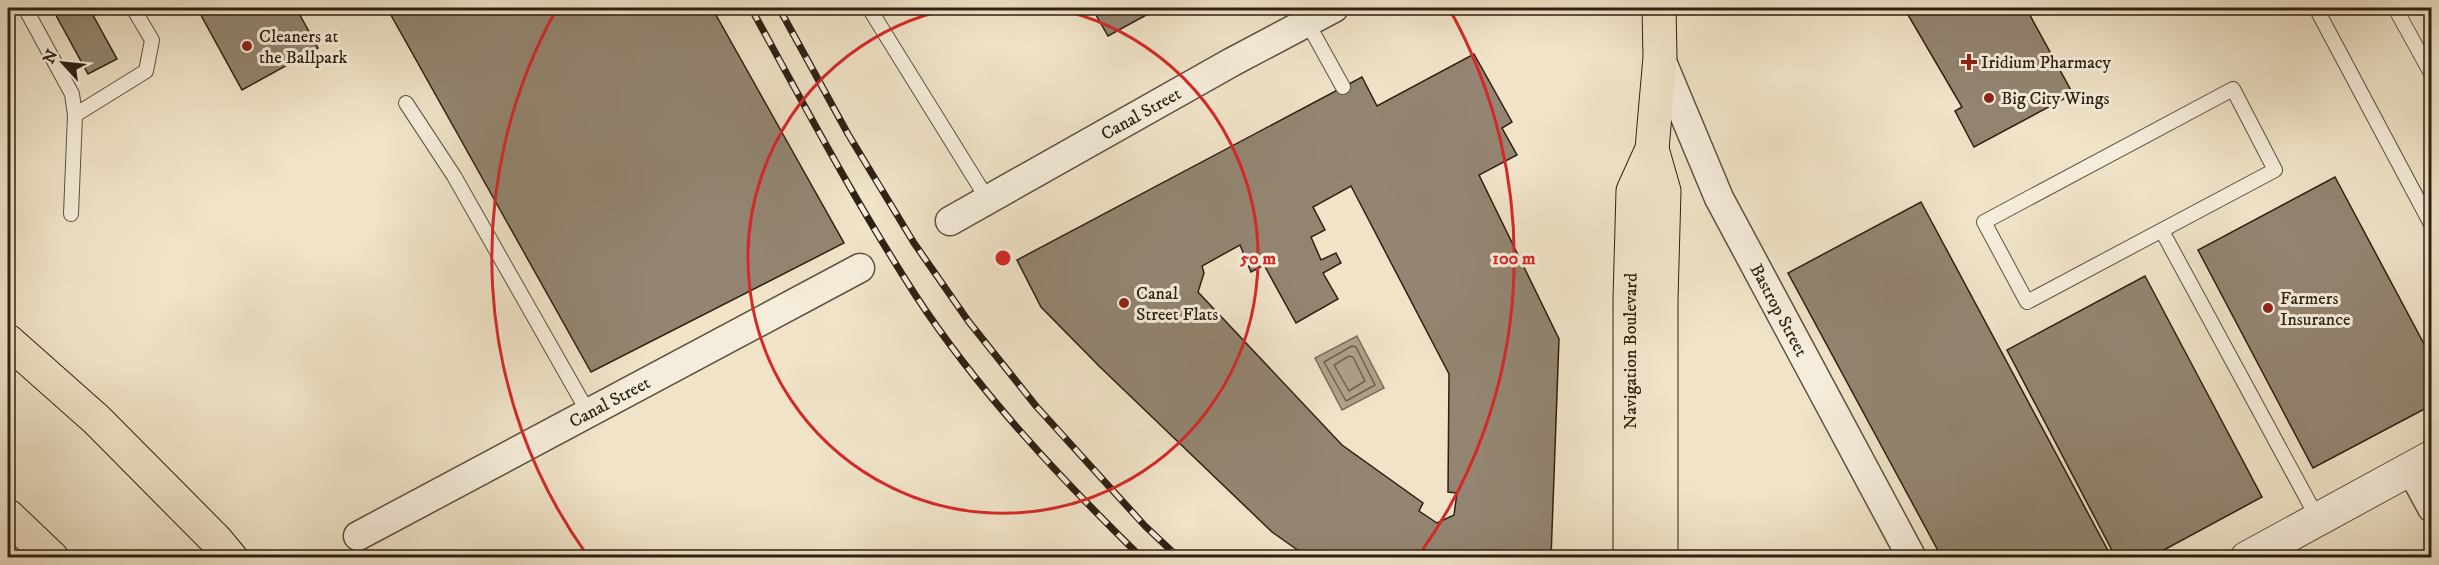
<svg xmlns="http://www.w3.org/2000/svg" width="2439" height="565" font-family="'IM FELL DW Pica',serif">
<style>
.water{fill:#aea18a;stroke:#7b6d5a;stroke-width:1.5}
.lines{fill:none;stroke-linecap:round;stroke-linejoin:round}
.shore{stroke:#6e604e;stroke-width:1.5}
.building{fill:#938571;stroke:#2e2013;stroke-width:1.5;fill-rule:evenodd}
.service-casing{stroke:#5e5140;stroke-width:16}
.minor-casing{stroke:#5e5140;stroke-width:31}
.tertiary-casing{stroke:#5e5140;stroke-width:35}
.primary-casing{stroke:#2e2013;stroke-width:35}
.motorway-casing{stroke:#2e2013;stroke-width:35}
.service{stroke:#f5eddb;stroke-width:14}
.minor{stroke:#f5eddb;stroke-width:28}
.tertiary{stroke:#f5eddb;stroke-width:33}
.primary{stroke:#f0e3c8;stroke-width:33}
.motorway{stroke:#f0e3c8;stroke-width:33}
.rail-casing{stroke:#2e2013;stroke-width:7}
.rail{stroke:#f5eddb;stroke-width:4.5;stroke-dasharray:14;stroke-linecap:butt}
.ring{fill:none;stroke:#d62828;stroke-width:3}
.poi-dot{fill:#8f2418;stroke:#f5eddb;stroke-width:2}
.labels{text-anchor:middle;stroke-width:6;stroke-linejoin:round;paint-order:stroke}
.poi-label{font-size:18px;fill:#2e2013;stroke:#f5eddb;text-anchor:start}
.street-label{font-size:18px;fill:#2e2013;stroke:#f5eddb}
.centre{fill:#d62828;stroke:#f5eddb;stroke-width:3}
.ring-label{font-size:18px;text-anchor:middle;font-weight:bold;fill:#d62828;stroke:#f5eddb;stroke-width:6;stroke-linejoin:round;paint-order:stroke}
</style>
<rect width="100%" height="100%" fill="#f0e3c8"/>
<filter id="stains"><feTurbulence type="fractalNoise" baseFrequency=".00333" numOctaves="4"/><feColorMatrix values="0 0 0 0 .2 0 0 0 0 .09 0 0 0 0 .02 0 0 0 .5 -.17"/></filter>
<radialGradient id="worn" r=".72"><stop offset=".6" stop-color="#630" stop-opacity="0"/><stop offset="1" stop-color="#630" stop-opacity=".3"/></radialGradient>
<path class="water" d="M1357,336L1384,388L1342,410L1315,358Z"/>
<g class="lines">
<path class="shore" d="M1352,346L1356,347L1375,385L1346,401L1324,362Z
M1349,356L1353,357L1365,381L1349,391L1334,365Z"/>
</g>
<path class="building" d="M52,8H89L117,59L88,74Z
M197,8H296L318,48L242,90Z
M387,8H712L844,243L591,372Z
M1092,8H1159L1108,36Z
M1904,8H2026L2073,94L1974,147L1955,111L1962,107Z
M1474,54L1512,122L1502,128L1517,155L1479,175L1559,339L1551,558H1309L1272,532L1100,367L1041,307L1017,260L1362,77L1377,106ZM1351,186L1449,374L1448,492L1457,493L1454,515L1437,523L1419,511L1423,503L1342,445L1198,292L1204,273L1202,266L1240,245L1251,272L1264,265L1296,323L1338,299L1323,273L1341,263L1336,253L1321,260L1311,237L1325,230L1313,207Z
M2335,177L2432,359V405L2313,468L2198,250Z
M1921,202L2112,558H1942L1788,273Z
M2145,276L2262,497L2149,558H2116L2007,350Z"/>
<g class="lines">
<g class="service-casing">
<path id="service" d="M25,8L72,94L75,115
M869,8L988,200
M2316,8L2432,226
M2395,8L2432,75
M1307,22L1343,87
M2233,89L2275,170L2027,302L1984,222Z
M406,103L454,176L588,412
M71,214L75,115L146,71L152,40L133,8
M2162,231L2318,519"/>
</g>
<g class="minor-casing">
<g id="minor">
<path id="s1" d="M1660,57L1719,198L1912,558"/>
<path id="s2" d="M950,221L1232,62L1334,8"/>
<path d="M2411,469L2432,508"/>
<path id="s3" d="M358,536L860,268"/>
</g>
</g>
<g class="tertiary-casing">
<path id="tertiary" d="M2247,558L2432,457"/>
</g>
<g class="primary-casing">
<g id="primary">
<path d="M1652,149L1664,191L1661,299V558"/>
<path id="s4" d="M1630,558V299L1633,191L1652,149L1660,57L1659,8"/>
</g>
</g>
<g class="motorway-casing">
<path id="motorway" d="M8,341L97,420L216,540L231,558
M8,516L52,558"/>
</g>
<use href="#service" class="service"/>
<use href="#minor" class="minor"/>
<use href="#tertiary" class="tertiary"/>
<use href="#primary" class="primary"/>
<use href="#motorway" class="motorway"/>
<g class="rail-casing">
<path id="rail" d="M751,8C804,105 856,203 916,296C979,392 1060,478 1142,558
M779,8L848,134L914,243L969,322L1036,406L1145,526L1179,558"/>
</g>
<use href="#rail" class="rail"/>
</g>
<g class="ring">
<path d="M1052 8A255 255 0 1 1 954 8"/>
<path d="M587 555A511 511 0 0 1 556 10M1450 10A511 511 0 0 1 1419 555"/>
</g>
<g class="poi-dot">
<circle cx="247" cy="46" r="6"/>
<path d="M1966 53h6v6h6v6h-6v6h-6v-6h-6v-6h6z"/>
<circle cx="1989" cy="98" r="6"/>
<circle cx="1124" cy="303" r="6"/>
<circle cx="2268" cy="308" r="6"/>
</g>
<g class="labels">
<g class="poi-label">
<text x="259" y="42">Cleaners at<tspan x="259" dy="21">the Ballpark</tspan></text>
<text x="1981" y="68">Iridium Pharmacy</text>
<text x="2001" y="104">Big City Wings</text>
<text x="1136" y="299">Canal<tspan x="1136" dy="21">Street Flats</tspan></text>
<text x="2280" y="304">Farmers<tspan x="2280" dy="21">Insurance</tspan></text>
</g>
<g class="street-label">
<text dy="6" stroke="none"><textPath href="#s2" startOffset="219">Canal Street</textPath></text>
<text dy="6" stroke="none"><textPath href="#s1" startOffset="280">Bastrop Street</textPath></text>
<text dy="6" stroke="none"><textPath href="#s4" startOffset="207">Navigation Boulevard</textPath></text>
<text dy="6" stroke="none"><textPath href="#s3" startOffset="285">Canal Street</textPath></text>
</g>
</g>
<circle cx="1003" cy="258" r="9" class="centre"/>
<g class="ring-label">
<text x="1258" y="264">50 m</text>
<text x="1514" y="264">100 m</text>
</g>
<rect width="2439" height="565" fill="none" stroke="#f0e3c8" stroke-width="30"/>
<rect x="9" y="9" width="2421" height="547" fill="none" stroke="#2e2013" stroke-width="3"/>
<rect x="15" y="15" width="2409" height="535" fill="none" stroke="#2e2013" stroke-width="1.5"/>
<g transform="translate(63 63) rotate(297)" stroke="#f5eddb" stroke-width="4.5" paint-order="stroke">
<path d="M0-4.5L10 22L0 15L-10 22Z" fill="#2e2013"/>
<text y="-9" font-size="16" font-weight="bold" text-anchor="middle" fill="#2e2013">N</text>
</g>
<rect width="100%" height="100%" filter="url(#stains)"/>
<rect width="100%" height="100%" fill="url(#worn)"/>
</svg>
